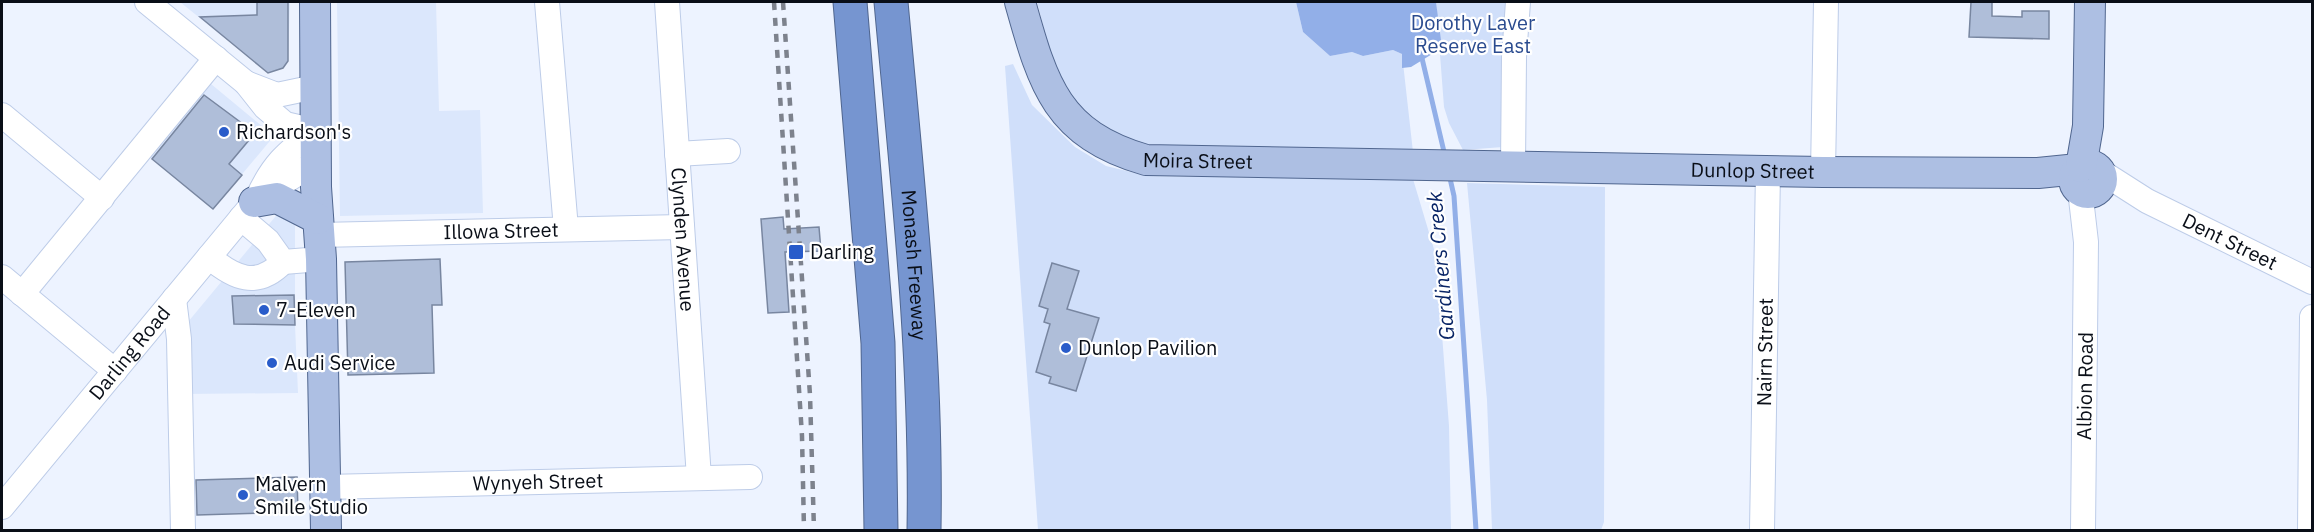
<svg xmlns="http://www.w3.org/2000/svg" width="2314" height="532" font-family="'IBM Plex Sans',sans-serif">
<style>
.built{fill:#dbe7fc}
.green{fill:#d0dffa}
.water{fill:#92afe8}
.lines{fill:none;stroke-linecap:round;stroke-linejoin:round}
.stream{stroke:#92afe8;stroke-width:5}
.building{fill:#afbed9;stroke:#7886a0;stroke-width:1.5}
.minor-casing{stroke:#bdcce8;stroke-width:26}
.major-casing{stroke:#50668f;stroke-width:32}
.highway-casing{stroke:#50668f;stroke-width:35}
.minor{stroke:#fff;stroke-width:24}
.major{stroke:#adbfe3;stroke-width:30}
.highway{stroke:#7695d0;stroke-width:33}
.rail{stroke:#7d828d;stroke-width:4.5;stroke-dasharray:8 8;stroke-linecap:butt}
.poi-dot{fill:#295cca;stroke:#fff;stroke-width:2}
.labels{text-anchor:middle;stroke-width:4.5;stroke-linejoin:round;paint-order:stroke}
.park-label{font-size:20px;fill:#2a4b8f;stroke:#fff}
.poi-label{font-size:20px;fill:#090e17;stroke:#fff;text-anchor:start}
.street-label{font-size:20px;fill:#090e17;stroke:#fff}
.water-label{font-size:21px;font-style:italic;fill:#092566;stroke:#fff}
</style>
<rect width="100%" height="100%" fill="#edf3ff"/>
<path class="built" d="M180,2H290L288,61L283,68L268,73Z
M337,2H436L439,111L480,110L483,213L340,216Z
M205,79L274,136L213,209L144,152Z
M280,211L295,224V325L298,393L183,394V328Z"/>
<path class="green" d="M1037,2H1296L1303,32L1330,56L1352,52L1363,56L1393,50L1402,54L1413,152L1170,149L1130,144L1102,130L1058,83Z
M1436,2H1509L1503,147L1463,150L1449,123L1444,107Z
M1013,64L1032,105L1075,147L1106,166L1148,176L1413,179L1436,256L1449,426L1451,530H1038L1005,66Z
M1467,183L1605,187L1604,522L1601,530H1492L1487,400Z"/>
<path class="water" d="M1296,2H1436L1442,48L1411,67L1402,68V54L1393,50L1363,56L1352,52L1330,56L1303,32Z"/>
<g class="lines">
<path class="stream" d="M1421,54L1445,156
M1449,174L1454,196L1476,530"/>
</g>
<path class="building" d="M257,2H288V61L283,68L268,73L200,17L257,15Z
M1971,2H1992V16L2022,17V11H2049V39L1969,37Z
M204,95L255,133L229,164L242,175L213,209L152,159Z
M783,217L784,229L819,227L821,251L785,252L789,312L768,313L761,219Z
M440,259L442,305H432L434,373L348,375L345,262Z
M1052,263L1079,271L1067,309L1099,318L1076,391L1049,383L1051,377L1036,372L1050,324L1044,322L1048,309L1039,306Z
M294,295L295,325L234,324L232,296Z
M297,477L298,512L197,515L196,480Z"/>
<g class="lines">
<g class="minor-casing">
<g id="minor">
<path d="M147,2L246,83L265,107L285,124L315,131"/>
<path d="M547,2L566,229"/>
<path id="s1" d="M667,2L699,478"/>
<path d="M246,83L277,95L315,87"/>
<path d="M2,115L102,198"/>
<path d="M677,154L728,151"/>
<path d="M1513,166L1514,57L1518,2"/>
<path id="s2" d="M2100,171L2147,201L2312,282"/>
<path d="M1823,172L1826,2"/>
<path d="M2080,190L2086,242L2083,530"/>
<path d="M257,199L316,162"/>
<path d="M241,218L268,241L283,262L321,259"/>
<path id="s3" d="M319,235L682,227"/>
<path d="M209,257C234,278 257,289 283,262"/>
<path d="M2,277L115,371"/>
<path d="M22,294L216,58"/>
<path d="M174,299L179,339L183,530"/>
<path id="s4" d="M325,487L750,477"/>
<path id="s5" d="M2,507L257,199C272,165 286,153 315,131"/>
<path id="s6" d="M1762,530L1768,171"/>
<path d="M2310,530L2312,317"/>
</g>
</g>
<g class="major-casing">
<g id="major">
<path d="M315,2L316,187L321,259L326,530"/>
<path id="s7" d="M1020,2C1043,84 1056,134 1146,160L1823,172L2038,173L2078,169"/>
<circle cx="2088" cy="179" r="14"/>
<path d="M2081,167L2088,126L2090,2"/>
<path d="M254,202L277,198L318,219"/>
</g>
</g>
<g class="highway-casing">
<g id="highway">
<path d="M850,2L878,343L881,530"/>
<path id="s8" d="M891,2C907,178 927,353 924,530"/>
</g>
</g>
<use href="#minor" class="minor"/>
<use href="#major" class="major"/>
<use href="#highway" class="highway"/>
<path class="rail" d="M774,2L802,436L804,530
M783,2L810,395L814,530"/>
</g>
<g class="poi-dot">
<circle cx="224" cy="132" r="6"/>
<rect x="788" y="244" width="16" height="16" rx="3"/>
<circle cx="264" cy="310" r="6"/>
<circle cx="1066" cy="348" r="6"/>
<circle cx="272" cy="363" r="6"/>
<circle cx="243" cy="495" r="6"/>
</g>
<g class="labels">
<g class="park-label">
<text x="1473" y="30">Dorothy Laver<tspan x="1473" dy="23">Reserve East</tspan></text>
</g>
<g class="poi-label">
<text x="236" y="139">Richardson's</text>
<text x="810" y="259">Darling</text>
<text x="276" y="317">7-Eleven</text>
<text x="1078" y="355">Dunlop Pavilion</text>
<text x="284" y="370">Audi Service</text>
<text x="255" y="491">Malvern<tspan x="255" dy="23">Smile Studio</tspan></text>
</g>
<g class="street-label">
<text dy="7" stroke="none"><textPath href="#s7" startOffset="267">Moira Street</textPath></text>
<text dy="7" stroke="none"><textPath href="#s7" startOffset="822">Dunlop Street</textPath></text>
<text dy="7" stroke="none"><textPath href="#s3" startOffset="182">Illowa Street</textPath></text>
<text dy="7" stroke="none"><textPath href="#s1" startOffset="238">Clynden Avenue</textPath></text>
<text dy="7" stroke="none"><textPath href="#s2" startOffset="148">Dent Street</textPath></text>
<text dy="7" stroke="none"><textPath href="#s8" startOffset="264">Monash Freeway</textPath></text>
<text dy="7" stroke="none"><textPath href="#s6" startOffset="178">Nairn Street</textPath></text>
<text dy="7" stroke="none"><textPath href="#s5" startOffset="200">Darling Road</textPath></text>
<text transform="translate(2085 386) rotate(-89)" y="7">Albion Road</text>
<text dy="7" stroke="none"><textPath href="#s4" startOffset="213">Wynyeh Street</textPath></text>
</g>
<g class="water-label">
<text transform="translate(1441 266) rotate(-95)" y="7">Gardiners Creek</text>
</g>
</g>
<rect width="2314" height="532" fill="none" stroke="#090e17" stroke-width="6"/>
</svg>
